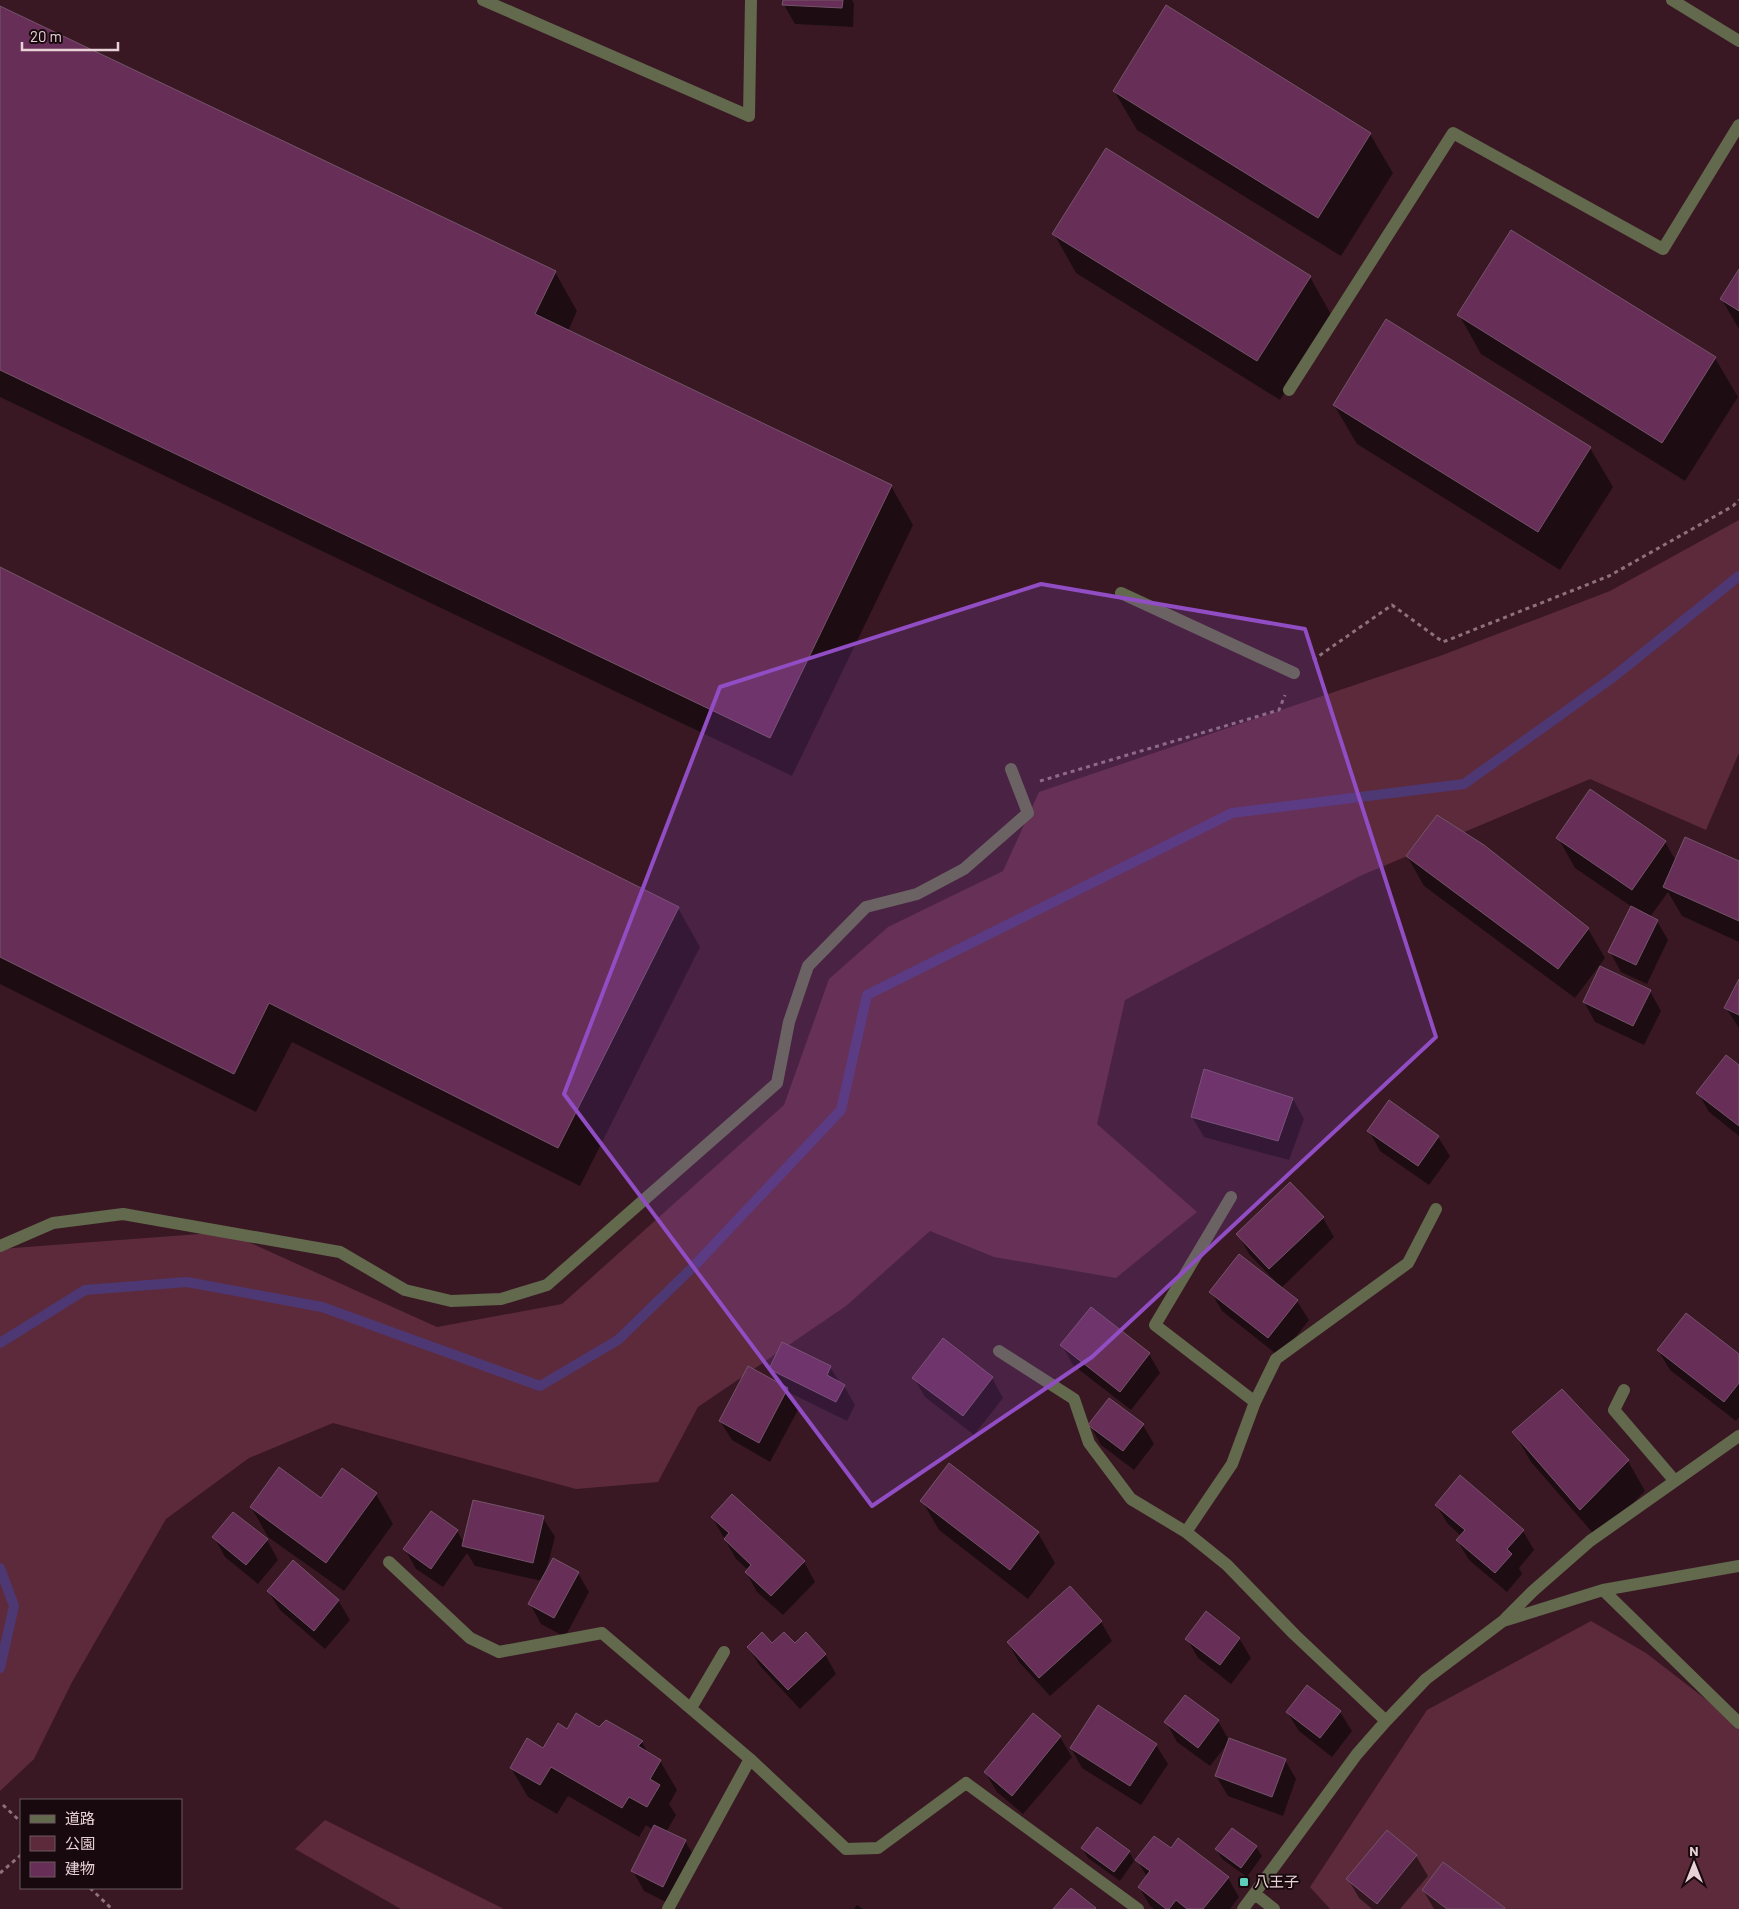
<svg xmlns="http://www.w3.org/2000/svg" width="1739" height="1909" font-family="Barlow,'Noto Sans JP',sans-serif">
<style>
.green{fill:#5d2a3c}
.shadow{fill:#0007}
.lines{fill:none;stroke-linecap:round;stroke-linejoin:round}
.stream{stroke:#4e3873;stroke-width:10}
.building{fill:#672f57;stroke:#74546a}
.path{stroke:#8e727b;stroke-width:3;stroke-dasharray:4 4;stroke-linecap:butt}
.minor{stroke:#62694c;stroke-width:12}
.marked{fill:#914dc4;fill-opacity:0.2;stroke:#914dc4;stroke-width:4;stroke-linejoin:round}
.poi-dot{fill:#5dceb9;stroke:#17090d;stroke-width:2}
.labels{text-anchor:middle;stroke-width:4;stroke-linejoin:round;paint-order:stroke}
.poi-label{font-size:15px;fill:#e9d1d8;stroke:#17090d;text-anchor:start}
</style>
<rect width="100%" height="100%" fill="#391824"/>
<path class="green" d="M1739,520V753L1706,830L1590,779L1360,876L1125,1000L1097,1124L1197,1212L1116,1278L994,1257L930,1231L846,1306L698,1407L658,1482L576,1489L333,1423L249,1458L166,1519L72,1682L34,1759L0,1791V1249L226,1232L437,1327L562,1304L784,1105L829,979L888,927L1003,871L1039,792L1440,656L1610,591Z
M1591,1621L1646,1653L1739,1725V1909H1330L1310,1887L1427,1710Z
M325,1820L502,1908L503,1909H401L295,1849Z"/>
<path class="shadow" d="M784,0H852L854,4L853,27L795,24L784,5Z
M0,7L555,272L577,311L568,331L891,486L913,525L792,776L0,397Z
M1167,7L1370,134L1393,173L1341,256L1137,130L1114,91Z
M1054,234L1310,277L1332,316L1280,400L1076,273Z
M1739,271V329L1722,300Z
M1459,315L1715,358L1738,397L1685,481L1481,354Z
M1334,405L1590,448L1613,487L1560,570L1357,444Z
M0,569L678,908L700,947L580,1186L292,1042L256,1112L0,984Z
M1590,791L1665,842L1676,861L1739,863V942L1682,916L1668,892L1650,917L1657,921L1668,940L1647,984L1621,972L1610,952L1632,907L1575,868L1558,838Z
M1407,856L1588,929L1605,958L1575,998L1424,886Z
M1739,982V1028L1726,1008Z
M1650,991L1661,1011L1644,1045L1595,1022L1584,1002Z
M1739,1067V1136L1709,1112L1698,1093Z
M1293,1099L1304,1119L1289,1160L1204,1137L1192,1117Z
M1369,1131L1438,1137L1450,1156L1429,1185L1380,1151Z
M1323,1218L1334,1237L1281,1288L1297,1301L1309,1320L1280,1357L1222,1311L1211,1292L1276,1282L1249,1254L1238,1234Z
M1062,1345L1149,1354L1160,1373L1131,1410L1073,1365Z
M1658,1350L1739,1356V1417L1736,1421L1670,1370Z
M830,1367L840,1383L844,1386L855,1405L847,1421L790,1393L799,1408L770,1462L732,1440L720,1421L779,1384L770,1369Z
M914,1378H992L1003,1398L974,1435L925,1397Z
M1562,1391L1628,1461L1645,1491L1598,1539L1531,1462L1514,1432Z
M1090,1425H1143L1154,1444L1134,1470L1101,1445Z
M949,1465L1038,1533L1055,1563L1028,1599L939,1530L922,1501Z
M376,1494L393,1524L344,1591L268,1537L251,1507Z
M1436,1505L1523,1531L1534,1550L1519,1568L1522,1574L1507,1592L1469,1560L1457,1540L1461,1536L1448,1524Z
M431,1513L457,1531L464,1543L543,1518L555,1537L546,1571L578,1573L589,1592L565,1637L541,1624L530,1604L542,1581L475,1566L467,1553L443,1587L416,1569L405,1549Z
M712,1517L804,1562L815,1582L783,1615L757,1592L746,1572L748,1570L736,1559Z
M214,1537L267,1540L278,1560L258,1584L225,1557Z
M268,1591L338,1600L350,1620L325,1649L280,1610Z
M1101,1622L1112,1641L1050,1696L1019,1662L1008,1643Z
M1239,1638L1251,1658L1231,1684L1198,1658L1187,1639Z
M795,1645L825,1654L836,1674L800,1709L760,1666L748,1647Z
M1185,1696L1218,1721L1229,1740L1285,1760L1296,1779L1283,1816L1228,1796L1216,1776L1228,1743L1210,1766L1177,1742L1166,1722Z
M1287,1712H1340L1352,1731L1332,1757L1299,1731Z
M1033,1715L1060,1737L1072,1757L1023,1814L997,1792L985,1772Z
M606,1721L642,1742L649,1755L660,1761L677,1790L669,1804L676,1815L666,1832L685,1841L697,1861L674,1906L644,1891L633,1871L653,1830L646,1825L639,1837L568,1796L557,1814L528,1797L511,1768L544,1750L567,1731L599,1728Z
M1156,1745L1168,1764L1141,1805L1082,1768L1071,1748Z
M1387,1832L1416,1856L1428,1876L1400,1909H1372L1359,1898L1348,1879Z
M1256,1847L1262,1856L1247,1877L1222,1859L1217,1850Z
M1082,1848L1129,1851L1134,1861L1120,1881L1088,1858Z
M1171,1850L1228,1878L1239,1897L1230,1909H1154L1150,1906L1139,1887L1147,1877L1137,1860Z
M1423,1890L1504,1909H1434Z
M857,1905L863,1909H854Z"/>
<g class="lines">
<path class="stream" d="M0,1343L85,1290L187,1282L322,1307L540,1386L618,1340L694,1266L841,1110L867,995L1232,813L1464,784L1612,678L1739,576
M0,1568L14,1606L0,1668"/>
</g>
<path class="building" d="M783,0H843L842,8L782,5Z
M1166,5L1371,133L1318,218L1113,91Z
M0,6L556,271L535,314L892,485L770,738L0,370Z
M1106,148L1311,276L1257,361L1052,234Z
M1511,230L1716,357L1662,443L1457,315Z
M1739,269V311L1720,299Z
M1386,319L1591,447L1538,532L1333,405Z
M0,567L679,907L558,1148L269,1003L234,1074L0,957Z
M1590,789L1666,841L1632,890L1556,838Z
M1437,815L1484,845L1589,928L1558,969L1406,856Z
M1685,837L1739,861V921L1663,887Z
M1631,906L1658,920L1636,965L1608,952Z
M1600,966L1651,990L1633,1026L1583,1002Z
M1739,979V1015L1724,1008Z
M1726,1055L1739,1065V1126L1696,1093Z
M1204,1069L1293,1098L1278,1141L1191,1117Z
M1389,1100L1439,1136L1418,1166L1367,1131Z
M1290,1182L1324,1217L1269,1269L1236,1234Z
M1239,1254L1298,1300L1268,1338L1209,1292Z
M1091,1307L1150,1353L1120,1392L1060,1345Z
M1686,1313L1739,1354V1383L1724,1402L1657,1350Z
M943,1338L993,1377L963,1416L912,1378Z
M782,1342L831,1366L827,1375L845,1385L836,1402L769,1369Z
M748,1366L788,1388L759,1443L719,1421Z
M1562,1389L1629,1460L1580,1510L1512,1432Z
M1109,1398L1144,1424L1123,1451L1088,1425Z
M949,1463L1039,1532L1010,1570L920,1501Z
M279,1467L321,1498L342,1468L377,1493L326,1563L250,1507Z
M1460,1475L1524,1530L1507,1549L1512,1554L1495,1573L1456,1540L1465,1530L1435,1505Z
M732,1494L805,1561L771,1596L745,1572L751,1565L724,1539L729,1533L711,1517Z
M473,1500L544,1516L533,1563L462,1546Z
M431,1511L458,1530L431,1569L403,1549Z
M233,1512L268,1539L246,1565L212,1537Z
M553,1558L579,1572L554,1618L528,1604Z
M293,1560L339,1600L314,1631L267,1591Z
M1070,1586L1102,1621L1039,1678L1007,1642Z
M1206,1611L1240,1638L1220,1665L1185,1639Z
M762,1632L772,1643L784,1632L795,1643L806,1632L826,1654L788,1690L747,1647Z
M1307,1685L1341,1711L1320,1738L1286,1712Z
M1185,1695L1219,1720L1198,1748L1164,1722Z
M1098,1705L1157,1744L1130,1786L1070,1748Z
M576,1713L599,1727L606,1720L643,1741L638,1746L661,1760L650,1779L660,1785L647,1807L629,1797L622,1808L551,1767L540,1785L510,1768L527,1738L543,1748L558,1723L567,1729Z
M1033,1713L1061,1736L1012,1796L984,1772Z
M1229,1738L1286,1759L1272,1797L1215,1776Z
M654,1825L686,1840L663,1887L631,1871Z
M1097,1827L1130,1851L1114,1872L1081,1848Z
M1232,1828L1257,1846L1241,1868L1215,1849Z
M1387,1830L1417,1855L1377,1904L1346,1879Z
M1154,1836L1171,1848L1178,1838L1229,1877L1203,1909H1187L1176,1900L1169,1909H1166L1138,1887L1150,1871L1135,1860Z
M1443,1862L1505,1908V1909H1447L1422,1890Z
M1071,1888L1096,1908L1095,1909H1053Z"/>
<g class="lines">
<path class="path" d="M1313,660L1392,605L1443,642L1609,576L1733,506L1739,500
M1040,781L1279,710L1285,695
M3,1805L21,1822
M0,1873L21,1855
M90,1888L112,1909"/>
<path class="minor" d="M483,0L749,116L751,0
M1672,0L1739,41
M1289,390L1453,133L1663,249L1739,125
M1121,593L1294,673
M1231,1197L1155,1325L1255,1402
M0,1246L53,1223L123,1214L340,1252L405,1290L451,1301L501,1299L547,1285L777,1083L789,1022L808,966L866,907L917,894L964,869L1028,813L1011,769
M999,1351L1074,1399L1089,1443L1131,1499L1186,1532L1227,1565L1295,1635L1386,1721
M1624,1390L1614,1410L1674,1480
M1186,1532L1232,1464L1255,1402L1276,1359L1408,1263L1436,1209
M389,1562L470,1638L499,1652L602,1633L750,1759L668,1909
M1603,1590L1739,1723
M1505,1619L1533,1591L1590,1541L1739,1436
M691,1708L724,1652
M750,1759L846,1849L878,1848L966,1783L1138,1909
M1255,1894L1274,1909
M1243,1909L1357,1754L1386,1721L1426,1679L1503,1621L1603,1590L1739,1566"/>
</g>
<path class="marked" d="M1041,584L1305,629L1436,1037L1092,1357L872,1506L564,1094L720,687Z"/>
<rect class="poi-dot" x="1239" y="1877" width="10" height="10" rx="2.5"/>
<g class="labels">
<g class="poi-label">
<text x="1254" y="1887">八王子</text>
</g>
</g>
<rect x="20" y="1799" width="162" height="90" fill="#17090d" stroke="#6b595e"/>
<rect x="30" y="1815" width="25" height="8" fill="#62694c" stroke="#6b595e"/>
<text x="65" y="1824" font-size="15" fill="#e9d1d8">道路</text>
<rect x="30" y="1836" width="25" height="15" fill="#5d2a3c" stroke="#6b595e"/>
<text x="65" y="1849" font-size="15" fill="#e9d1d8">公園</text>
<rect x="30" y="1862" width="25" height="15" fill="#672f57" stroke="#6b595e"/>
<text x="65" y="1874" font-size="15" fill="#e9d1d8">建物</text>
<g transform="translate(1694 1864)" stroke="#17090d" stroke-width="4" paint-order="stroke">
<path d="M0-4L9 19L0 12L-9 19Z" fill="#e9d1d8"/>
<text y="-8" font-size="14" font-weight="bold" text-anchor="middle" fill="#e9d1d8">N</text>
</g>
<path d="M22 42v8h96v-8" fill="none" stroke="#e9d1d8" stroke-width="2.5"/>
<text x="30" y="42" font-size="15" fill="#e9d1d8" stroke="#17090d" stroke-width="4" paint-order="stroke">20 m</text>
</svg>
